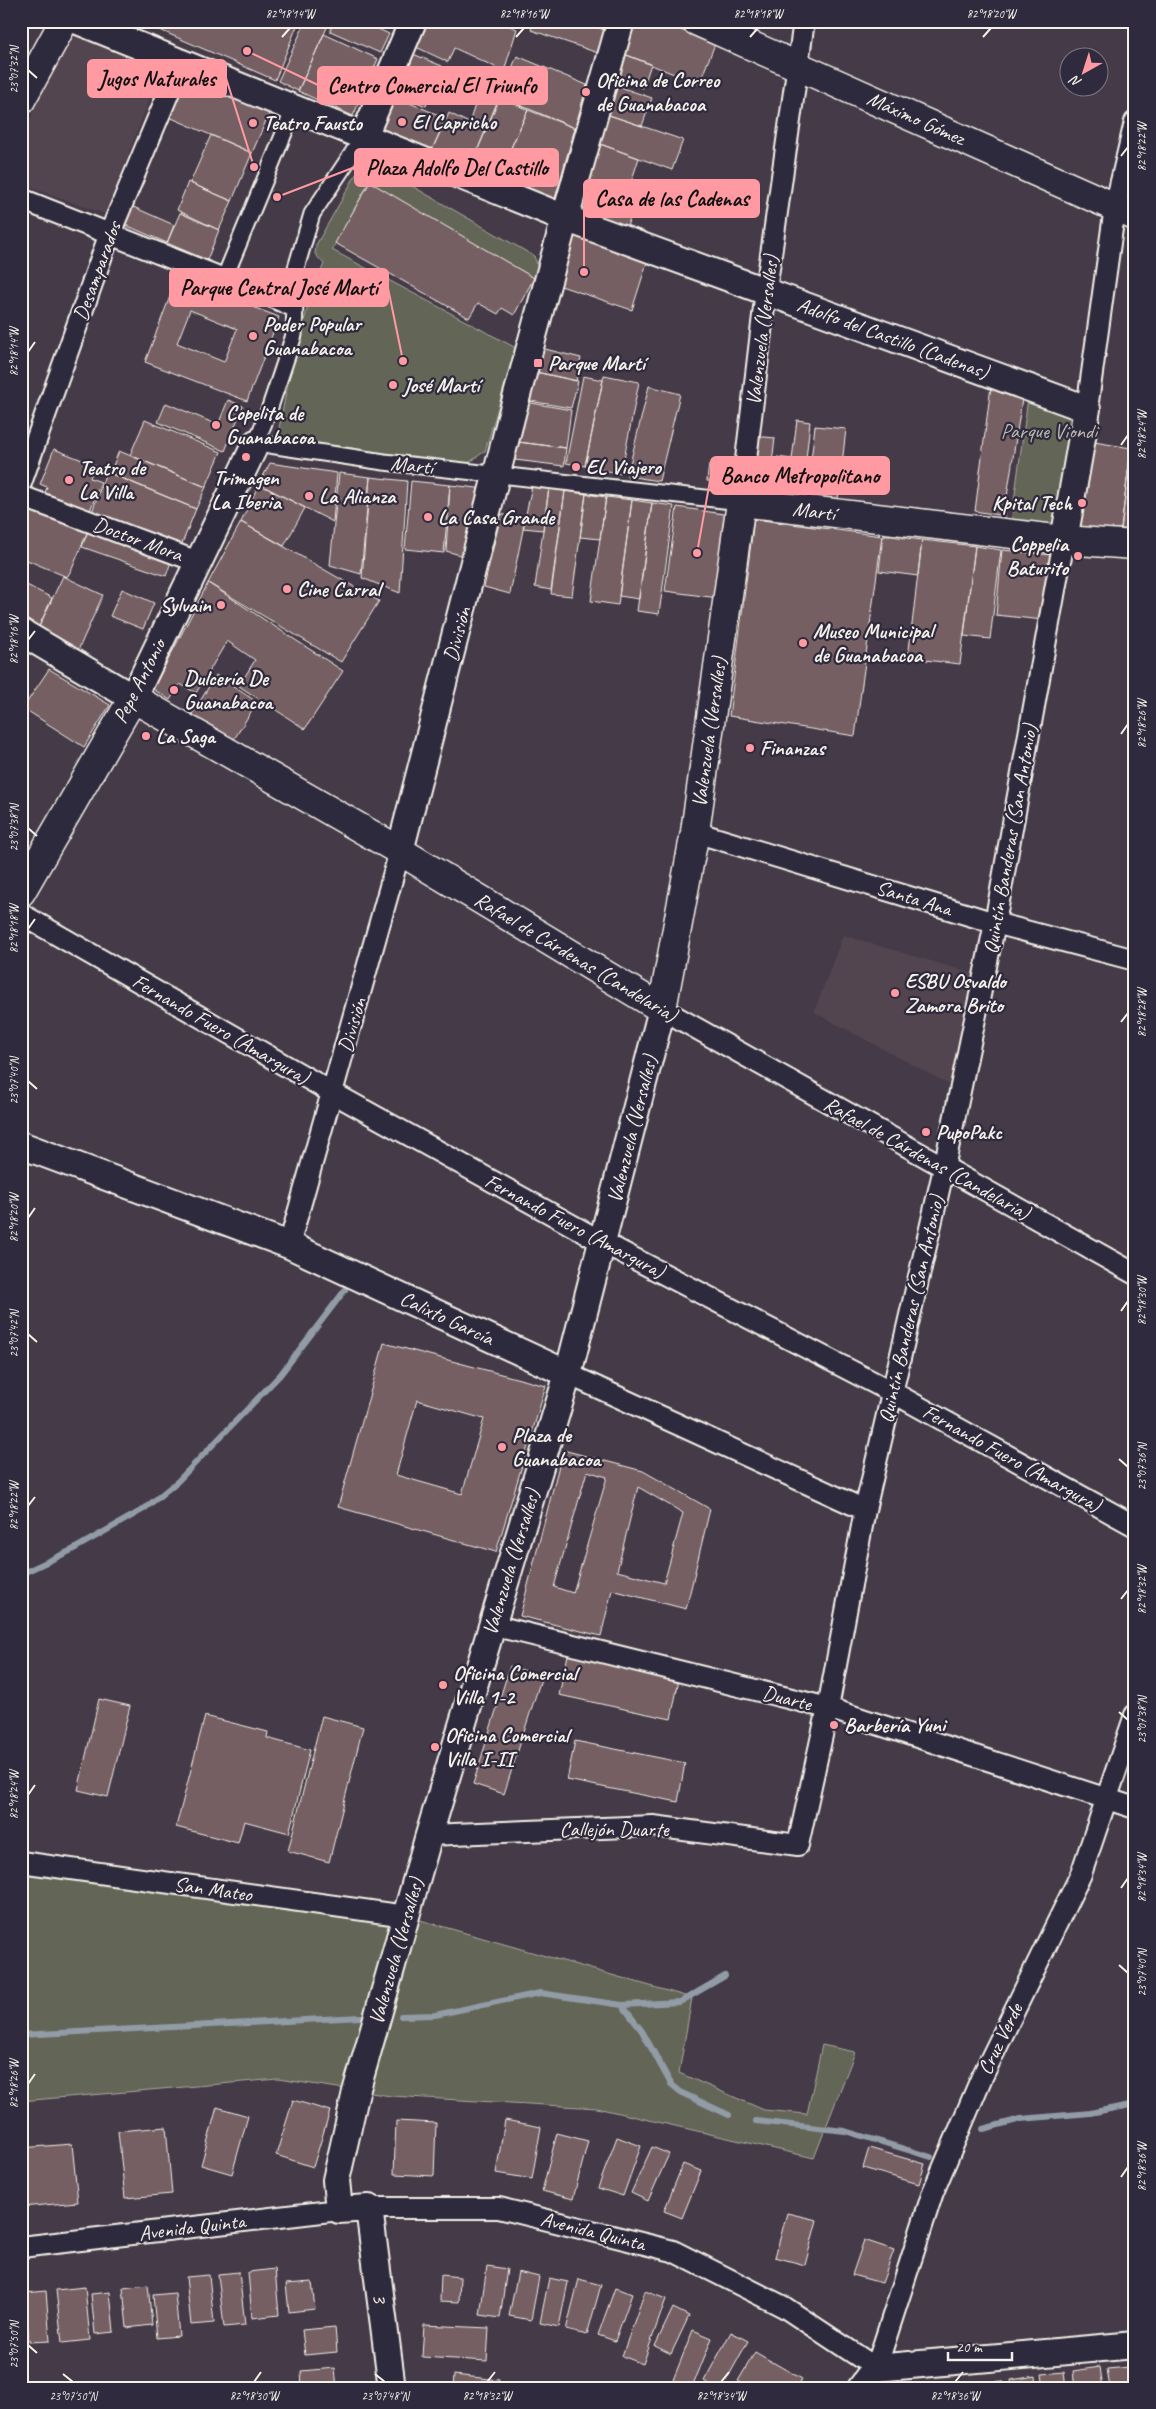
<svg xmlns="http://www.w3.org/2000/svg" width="1156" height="2409" font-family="Caveat,sans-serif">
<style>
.built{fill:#534550}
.green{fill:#636557;stroke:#acaba0}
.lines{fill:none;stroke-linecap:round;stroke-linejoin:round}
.stream{stroke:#929ca7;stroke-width:6}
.building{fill:#755e63;stroke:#f4f1e8;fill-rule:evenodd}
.pedestrian-casing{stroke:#f4f1e8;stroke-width:19}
.minor-casing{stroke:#f4f1e8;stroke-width:24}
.tertiary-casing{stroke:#f4f1e8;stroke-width:30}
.secondary-casing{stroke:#f4f1e8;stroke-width:31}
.pedestrian{stroke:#2f2a3d;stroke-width:15}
.minor{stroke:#2f2a3d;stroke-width:20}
.tertiary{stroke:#2f2a3d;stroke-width:26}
.secondary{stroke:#2f2a3d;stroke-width:28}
.ticks{fill:none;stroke:#f4f1e8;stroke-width:2}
.poi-dot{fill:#ff9aa2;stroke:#2f2a3d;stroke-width:2}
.labels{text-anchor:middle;stroke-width:4.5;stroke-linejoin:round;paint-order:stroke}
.poi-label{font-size:21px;font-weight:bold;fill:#f4f1e8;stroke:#2f2a3d;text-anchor:start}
.street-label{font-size:21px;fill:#f4f1e8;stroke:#2f2a3d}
.park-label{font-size:21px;fill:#bab9ae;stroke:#2f2a3d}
.leader{fill:none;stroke:#ff9aa2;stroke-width:2}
.callout-dot{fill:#ff9aa2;stroke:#2f2a3d;stroke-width:2}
.callout{fill:#ff9aa2;stroke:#ff9aa2;stroke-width:2}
.callout-label{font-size:22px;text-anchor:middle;font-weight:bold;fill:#111}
.neatline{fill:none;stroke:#f4f1e8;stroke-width:2}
.ticks-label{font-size:12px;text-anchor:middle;fill:#f4f1e8}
</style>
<rect width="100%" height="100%" fill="#443a48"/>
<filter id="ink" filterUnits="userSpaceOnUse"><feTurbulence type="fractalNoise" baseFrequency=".02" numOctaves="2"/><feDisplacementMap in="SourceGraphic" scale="10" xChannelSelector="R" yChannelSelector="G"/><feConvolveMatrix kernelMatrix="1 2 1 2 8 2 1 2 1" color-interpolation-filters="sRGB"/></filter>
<g filter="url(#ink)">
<path class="built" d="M71,34L161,70L105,214L21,184V137Z
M843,935L974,974L952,1086L814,1012Z"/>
<path class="green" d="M363,162H370L534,256L538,267L534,278L369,182L332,250L516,348L485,451L466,465L283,438L279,428L290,373L311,295L324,264L315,254L316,245Z
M1028,398L1076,414L1061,529L1011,524Z
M21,1862L406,1916L692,1998L679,2073L764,2110L807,2114L822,2045L855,2052L814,2158L597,2108L391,2096L278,2079L21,2101Z"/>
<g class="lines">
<path class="stream" d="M21,1574L72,1550L144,1509L178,1481L280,1375L345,1290
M622,2005L642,2031L671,2084L682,2093L729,2115
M401,2016L435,2015L540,1993L622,2005L680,2002L725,1976
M21,2035L361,2017
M756,2121L845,2131L931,2157
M983,2129L1021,2119L1090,2113L1135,2104"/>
</g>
<path class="building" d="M139,21H299L275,80Z
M306,21H330L298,91L278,81Z
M334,21H361L389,34L380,53L330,31Z
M429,21H498L517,29L504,71L454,48L448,62L416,47Z
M534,21H583L604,30L598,53L531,30Z
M633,21H658L715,44L699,84L624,54Z
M324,34L378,59L353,116L298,91Z
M413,54L442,66L426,106L397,94Z
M624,54L651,64L643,88L615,79Z
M517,56L587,85L575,128L500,97Z
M487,69L508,76L470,168L431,152L449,113L469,123Z
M186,72L271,109L252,153L167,116Z
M617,86L652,98L642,126L609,115Z
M390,95L446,118L431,152L375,127Z
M500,97L528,110L497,179L470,168Z
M528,110L575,128L554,202L497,179Z
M609,115L683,140L672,170L600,144Z
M211,135L252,153L232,201L190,183Z
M600,144L639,158L624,204L586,190Z
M188,182L232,201L219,230L177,210Z
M370,182L534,278L514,315L502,308L498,314L478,303L469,318L335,243Z
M586,190L634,207L626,229L578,212Z
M129,205L174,225L167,243L121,223Z
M180,213L219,230L207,260L167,243Z
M572,233L648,259L632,310L555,284Z
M177,278L279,317L247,401L145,362ZM190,310L237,329L224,362L177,343Z
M537,347L581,358L576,381L531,371Z
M531,371L578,381L571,408L524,400Z
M604,375L639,382L621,474L585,466Z
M583,376L603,380L585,466L566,463Z
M649,386L680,394L659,481L627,476Z
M991,386L1022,399L1004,516L975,511Z
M228,400L243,406L225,451L158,422L166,403L218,425Z
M526,402L571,410L566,448L518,442Z
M145,420L221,452L206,487L130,455Z
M797,420L810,422L802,496L773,492L777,457L792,459Z
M815,426L846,429L838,499L807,495Z
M755,436L775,438L769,488L749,486Z
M1088,441L1131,448L1121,529L1074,528Z
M518,442L566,448L564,466L515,460Z
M1131,448L1135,449V530L1121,529Z
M54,449L95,465L90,478L101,482L89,513L44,496L47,487L40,484Z
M119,451L206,487L196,509L110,473Z
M270,463L337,473L333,522L259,484Z
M709,464L731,467L729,484L707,481Z
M106,472L196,509L181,546L92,512Z
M339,473L370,477L361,574L330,565Z
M370,477L407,481L400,593L362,578Z
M411,481L450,485L444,553L405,549Z
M259,484L305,508L284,546L241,522Z
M450,485L486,489L467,557L446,551Z
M532,486L549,488L543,530L523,528Z
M549,488L565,491L551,590L535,587Z
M565,491L586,494L572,596L551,594Z
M586,494L606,497L600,539L580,537Z
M606,497L632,500L618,605L591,601Z
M632,500L652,503L639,599L619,596Z
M652,503L674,506L659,614L637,611Z
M677,507L730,515L718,598L665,591Z
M27,508L89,528L72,569L67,577L27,560L21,568V521Z
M501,514L525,520L510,594L484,587Z
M754,519L882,536L855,736L729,716Z
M241,522L379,601L341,662L208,583Z
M89,528L172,559L166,576L82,547Z
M883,535L922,540L918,576L879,571Z
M922,540L975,546L960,664L908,658Z
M975,546L1001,550L990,639L964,636Z
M1002,550L1051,555L1043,620L996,615Z
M63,576L103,595L76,655L37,631Z
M21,582L52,598L37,631L21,621Z
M208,583L343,671L305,729L239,686L255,660L227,641L196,693L180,684L170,700L153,689Z
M122,589L154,603L143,629L110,616Z
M49,669L110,705L84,747L23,708Z
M216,675L257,702L233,741L191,716Z
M384,1343L546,1386L496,1552L338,1507ZM417,1400L484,1419L462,1494L396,1475Z
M563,1450L643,1471L710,1509L686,1609L612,1590L601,1636L520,1616ZM587,1471L607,1477L573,1593L554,1587ZM638,1487L683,1513L664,1583L617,1571Z
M568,1655L679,1679L671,1719L559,1695Z
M510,1666L542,1676L504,1794L473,1784Z
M99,1699L130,1706L108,1797L78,1790Z
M205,1716L268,1732L267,1738L310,1750L289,1833L244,1821L238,1843L176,1827Z
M322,1716L363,1727L329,1862L288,1851Z
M575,1741L685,1763L678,1802L567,1780Z
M293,2100L330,2111L313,2167L276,2155Z
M217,2107L248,2116L232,2174L201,2165Z
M505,2120L541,2127L532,2179L496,2173Z
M396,2121L436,2123L434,2176L394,2174Z
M166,2127L172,2194L125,2198L118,2131Z
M557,2133L588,2141L573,2199L542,2191Z
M617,2137L641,2146L623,2196L598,2188Z
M72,2144L78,2202L21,2207V2148Z
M652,2147L669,2154L648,2201L631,2193Z
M869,2148L925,2164L919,2184L863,2168Z
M683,2164L701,2171L682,2218L664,2211Z
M787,2213L817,2220L805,2265L775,2257Z
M864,2240L894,2250L882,2283L852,2275Z
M487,2266L507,2269L500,2318L480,2315Z
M275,2269L279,2315L252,2318L248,2272Z
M239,2272L245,2325L224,2327L218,2274Z
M518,2272L539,2277L531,2320L509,2316Z
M209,2275L214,2323L191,2325L186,2277Z
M441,2275L460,2277L459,2302L440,2301Z
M549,2278L568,2282L559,2327L540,2323Z
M579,2279L601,2285L587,2335L566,2330Z
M312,2282L315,2309L289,2312L286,2284Z
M148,2285L152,2325L127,2328L123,2288Z
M85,2287L90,2340L62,2343L56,2290Z
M615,2288L632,2294L615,2341L598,2335Z
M46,2291L50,2341L29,2342L25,2293Z
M645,2291L666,2299L643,2364L622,2356Z
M110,2292L114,2332L95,2334L91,2294Z
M175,2293L179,2336L157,2338L153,2295Z
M673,2308L689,2316L671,2354L655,2346Z
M424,2325L489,2328L487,2361L422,2357Z
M335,2327L337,2352L305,2355L302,2330Z
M693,2330L712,2338L692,2388L673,2380Z
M731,2332L748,2341L722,2388H715L704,2381Z
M755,2352L802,2379L797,2388H750L738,2381Z
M1100,2367L1103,2388H1075L1073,2371Z
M1130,2367L1133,2388H1110L1107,2369Z
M335,2368L337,2388H302L301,2371Z
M1064,2372L1066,2388H1044L1042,2374Z
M454,2375L499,2380L498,2388H453Z
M1036,2376L1037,2388H1012L1011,2380Z
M1003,2381L1004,2388H980L979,2383Z"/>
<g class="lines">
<g class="pedestrian-casing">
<path id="pedestrian" d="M294,109L224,279L294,309
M364,136L312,214L296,268L294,335L269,410L256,443L384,462L741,502"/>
</g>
<g class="minor-casing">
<path id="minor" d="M21,199L224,279
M1087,409L1115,207L1135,122
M21,483L110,233L181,63
M21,496L198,562
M741,502L766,290L804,21
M695,832L995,923L1135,960
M21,914L333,1093L604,1243L892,1392L1135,1526
M662,1009L1135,1274
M289,1245L400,851
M568,1374L865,1510
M492,1625L828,1708L1135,1808
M429,1835L653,1826L798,1845L828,1708L865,1510L944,1168L995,923L1064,540
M21,1862L406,1916
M369,2208H499L673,2251L784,2307L876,2368L933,2192L981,2079L1081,1874L1135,1715
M21,2247L339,2210"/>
</g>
<g class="tertiary-casing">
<path id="tertiary" d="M78,21L565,218L1087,409L1064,540
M364,136L413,21
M21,632L133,698L256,443
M400,851L513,410L565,218L621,21
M21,1145L289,1245L568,1374
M392,2388L369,2208L339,2210L336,2180L356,2092L429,1835L568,1374L662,1009
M861,2388L876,2368L1135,2345"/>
</g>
<g class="secondary-casing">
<path id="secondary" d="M696,21L1135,216
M21,100L64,21
M21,892L133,698L400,851L662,1009L695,832L741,502L1064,540L1135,545"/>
</g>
<use href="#pedestrian" class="pedestrian"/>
<use href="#minor" class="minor"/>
<use href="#tertiary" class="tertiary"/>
<use href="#secondary" class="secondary"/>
</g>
</g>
<path class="ticks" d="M282,37L290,28M516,37L524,28M750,37L758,28M983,37L991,28M28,70L37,78M1121,156L1128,147M28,352L35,342M1121,445L1128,435M28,640L35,631M1121,734L1128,724M28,828L37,836M28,929L35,919M1121,1022L1128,1013M28,1081L37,1089M28,1218L35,1208M1121,1311L1128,1301M28,1334L37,1342M1119,1459L1128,1467M28,1506L35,1497M1121,1599L1128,1590M1119,1712L1128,1720M28,1795L35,1785M1121,1888L1128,1878M1119,1965L1128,1973M28,2084L35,2074M1121,2177L1128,2167M28,2345L37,2353M63,2374L73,2382M375,2374L385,2382M254,2382L261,2372M487,2382L495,2372M721,2382L729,2372M955,2382L963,2372"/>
<g class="poi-dot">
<circle cx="586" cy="92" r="5"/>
<circle cx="402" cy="122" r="5"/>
<circle cx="253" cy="123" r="5"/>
<circle cx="253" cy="336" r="5"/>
<rect x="533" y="358" width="10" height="10" rx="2.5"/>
<circle cx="393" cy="385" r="5"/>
<circle cx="216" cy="425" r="5"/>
<circle cx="246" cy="457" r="5"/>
<circle cx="576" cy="467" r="5"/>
<circle cx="69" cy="480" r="5"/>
<circle cx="309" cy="496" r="5"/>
<circle cx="1082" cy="503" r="5"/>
<circle cx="428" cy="517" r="5"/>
<circle cx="1078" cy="556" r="5"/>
<circle cx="287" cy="589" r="5"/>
<circle cx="221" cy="605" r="5"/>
<circle cx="803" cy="643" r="5"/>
<circle cx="174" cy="690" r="5"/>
<circle cx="146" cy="736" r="5"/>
<circle cx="750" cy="748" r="5"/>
<circle cx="895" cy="993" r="5"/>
<circle cx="926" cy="1132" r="5"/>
<circle cx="502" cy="1447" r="5"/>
<circle cx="443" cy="1685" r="5"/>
<circle cx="834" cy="1725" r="5"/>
<circle cx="435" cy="1747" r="5"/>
</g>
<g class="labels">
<g class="poi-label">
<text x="596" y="87">Oficina de Correo<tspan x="596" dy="24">de Guanabacoa</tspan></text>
<text x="412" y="129">El Capricho</text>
<text x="263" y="130">Teatro Fausto</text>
<text x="263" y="331">Poder Popular<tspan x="263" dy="24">Guanabacoa</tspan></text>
<text x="548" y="370">Parque Martí</text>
<text x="403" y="392">José Martí</text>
<text x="226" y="420">Copelita de<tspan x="226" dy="24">Guanabacoa</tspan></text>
<text x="586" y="474">EL Viajero</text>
<text x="79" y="475">Teatro de<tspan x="79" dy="24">La Villa</tspan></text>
<text x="246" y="485" text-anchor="middle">Trimagen<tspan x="246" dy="24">La Iberia</tspan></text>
<text x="319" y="503">La Alianza</text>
<text x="1072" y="510" text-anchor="end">Kpital Tech</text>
<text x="438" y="524">La Casa Grande</text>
<text x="1068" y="551" text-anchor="end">Coppelia<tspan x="1068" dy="24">Baturito</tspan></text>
<text x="297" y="596">Cine Carral</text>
<text x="211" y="612" text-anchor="end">Sylvain</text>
<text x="813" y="638">Museo Municipal<tspan x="813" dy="24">de Guanabacoa</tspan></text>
<text x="184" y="685">Dulcería De<tspan x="184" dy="24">Guanabacoa</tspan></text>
<text x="156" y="743">La Saga</text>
<text x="760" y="755">Finanzas</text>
<text x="905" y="988">ESBU Osvaldo<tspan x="905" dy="24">Zamora Brito</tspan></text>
<text x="936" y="1139">PupoPakc</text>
<text x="512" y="1442">Plaza de<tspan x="512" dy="24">Guanabacoa</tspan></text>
<text x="453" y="1680">Oficina Comercial<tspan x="453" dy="24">Villa 1-2</tspan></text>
<text x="844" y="1732">Barbería Yuni</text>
<text x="445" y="1742">Oficina Comercial<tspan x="445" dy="24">Villa I-II</tspan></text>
</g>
<g class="street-label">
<text transform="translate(916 118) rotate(24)" y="7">Máximo Gómez</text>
<text transform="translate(97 271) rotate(-70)" y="7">Desamparados</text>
<text transform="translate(762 330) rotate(-83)" y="7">Valenzuela (Versalles)</text>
<text transform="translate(893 338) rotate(20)" y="7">Adolfo del Castillo (Cadenas)</text>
<text transform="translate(412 465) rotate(6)" y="7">Martí</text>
<text transform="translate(814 511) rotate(7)" y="7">Martí</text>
<text transform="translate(138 539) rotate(20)" y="7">Doctor Mora</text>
<text transform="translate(457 634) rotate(-75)" y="7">División</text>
<text transform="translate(139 681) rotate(-63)" y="7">Pepe Antonio</text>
<text transform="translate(709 732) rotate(-82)" y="7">Valenzuela (Versalles)</text>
<text transform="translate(1010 839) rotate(-80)" y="7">Quintín Banderas (San Antonio)</text>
<text transform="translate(914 898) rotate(17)" y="7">Santa Ana</text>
<text transform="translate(576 957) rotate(31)" y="7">Rafael de Cárdenas (Candelaria)</text>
<text transform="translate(352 1025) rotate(-74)" y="7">División</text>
<text transform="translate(221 1029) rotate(30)" y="7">Fernando Fuero (Amargura)</text>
<text transform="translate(632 1129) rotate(-76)" y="7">Valenzuela (Versalles)</text>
<text transform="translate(927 1158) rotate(29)" y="7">Rafael de Cárdenas (Candelaria)</text>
<text transform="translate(575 1226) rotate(28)" y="7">Fernando Fuero (Amargura)</text>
<text transform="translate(911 1309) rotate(-77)" y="7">Quintín Banderas (San Antonio)</text>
<text transform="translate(447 1318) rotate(25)" y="7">Calixto García</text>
<text transform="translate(1012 1458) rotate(29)" y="7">Fernando Fuero (Amargura)</text>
<text transform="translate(511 1562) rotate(-73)" y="7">Valenzuela (Versalles)</text>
<text transform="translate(787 1698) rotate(14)" y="7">Duarte</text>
<text x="614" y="1836">Callejón Duarte</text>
<text transform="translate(213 1889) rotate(8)" y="7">San Mateo</text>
<text transform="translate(396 1951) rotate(-74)" y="7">Valenzuela (Versalles)</text>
<text transform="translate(1000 2039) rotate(-64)" y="7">Cruz Verde</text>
<text transform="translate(192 2227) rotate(-7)" y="7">Avenida Quinta</text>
<text transform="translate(593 2231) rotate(14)" y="7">Avenida Quinta</text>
<text transform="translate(380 2298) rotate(83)" y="7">3</text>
</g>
<g class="park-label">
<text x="1049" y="438">Parque Viondi</text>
</g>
</g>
<path class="leader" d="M254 167L226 78M247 51L318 85M277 197L355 167M584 272L584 198M403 361L388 288M697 553L711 475"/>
<g class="callout-dot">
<circle cx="254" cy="167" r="5"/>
<circle cx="247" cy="51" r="5"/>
<circle cx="277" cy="197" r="5"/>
<circle cx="584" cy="272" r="5"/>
<circle cx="403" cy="361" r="5"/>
<circle cx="697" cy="553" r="5"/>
</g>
<g class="callout">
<rect x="88" y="60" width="138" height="37" rx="5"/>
<rect x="318" y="67" width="229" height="37" rx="5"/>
<rect x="355" y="149" width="203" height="37" rx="5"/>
<rect x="584" y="180" width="175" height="37" rx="5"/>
<rect x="170" y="269" width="218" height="37" rx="5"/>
<rect x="711" y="457" width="178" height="37" rx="5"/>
</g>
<g class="callout-label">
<text x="157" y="86">Jugos Naturales</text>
<text x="432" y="93">Centro Comercial El Triunfo</text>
<text x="457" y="175">Plaza Adolfo Del Castillo</text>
<text x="672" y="206">Casa de las Cadenas</text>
<text x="279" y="295">Parque Central José Martí</text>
<text x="800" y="483">Banco Metropolitano</text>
</g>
<rect width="1156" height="2409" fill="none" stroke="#2f2a3d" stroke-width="55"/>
<g transform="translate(1084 72) rotate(219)"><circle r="24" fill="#2f2a3d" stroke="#7e7a81"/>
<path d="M0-4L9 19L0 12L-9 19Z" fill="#ff9aa2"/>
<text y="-8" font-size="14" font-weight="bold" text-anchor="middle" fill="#f4f1e8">N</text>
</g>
<path d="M948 2352v8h64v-8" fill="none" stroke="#f4f1e8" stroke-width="2.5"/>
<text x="956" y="2352" font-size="15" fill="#f4f1e8" stroke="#2f2a3d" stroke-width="4" paint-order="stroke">20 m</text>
<rect x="28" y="28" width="1100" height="2354" class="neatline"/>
<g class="ticks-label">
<text x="290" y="18">82°18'14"W</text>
<text x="524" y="18">82°18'16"W</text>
<text x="758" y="18">82°18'18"W</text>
<text x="991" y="18">82°18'20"W</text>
<text transform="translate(14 70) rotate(-90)" y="4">23°07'32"N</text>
<text transform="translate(1142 147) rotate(-90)" y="4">82°18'22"W</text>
<text transform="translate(14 352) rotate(-90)" y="4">82°18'14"W</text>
<text transform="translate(1142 435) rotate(-90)" y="4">82°18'24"W</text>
<text transform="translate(14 640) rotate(-90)" y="4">82°18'16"W</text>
<text transform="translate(1142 724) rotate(-90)" y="4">82°18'26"W</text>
<text transform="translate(14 828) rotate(-90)" y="4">23°07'38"N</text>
<text transform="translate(14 929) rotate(-90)" y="4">82°18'18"W</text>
<text transform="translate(1142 1013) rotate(-90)" y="4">82°18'28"W</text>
<text transform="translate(14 1081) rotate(-90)" y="4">23°07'40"N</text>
<text transform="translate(14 1218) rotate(-90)" y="4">82°18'20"W</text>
<text transform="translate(1142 1301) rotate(-90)" y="4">82°18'30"W</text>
<text transform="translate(14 1334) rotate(-90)" y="4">23°07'42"N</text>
<text transform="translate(1142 1467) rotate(-90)" y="4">23°07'36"N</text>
<text transform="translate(14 1506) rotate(-90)" y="4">82°18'22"W</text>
<text transform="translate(1142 1590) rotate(-90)" y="4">82°18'32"W</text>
<text transform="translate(1142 1720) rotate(-90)" y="4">23°07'38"N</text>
<text transform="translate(14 1795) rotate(-90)" y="4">82°18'24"W</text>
<text transform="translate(1142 1878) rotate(-90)" y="4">82°18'34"W</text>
<text transform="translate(1142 1973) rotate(-90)" y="4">23°07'40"N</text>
<text transform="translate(14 2084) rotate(-90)" y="4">82°18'26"W</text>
<text transform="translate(1142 2167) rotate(-90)" y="4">82°18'36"W</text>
<text transform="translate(14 2345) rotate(-90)" y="4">23°07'50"N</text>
<text x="73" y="2400">23°07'50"N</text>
<text x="254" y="2400">82°18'30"W</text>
<text x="385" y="2400">23°07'48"N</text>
<text x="487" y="2400">82°18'32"W</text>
<text x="721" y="2400">82°18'34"W</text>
<text x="955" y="2400">82°18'36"W</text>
</g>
</svg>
